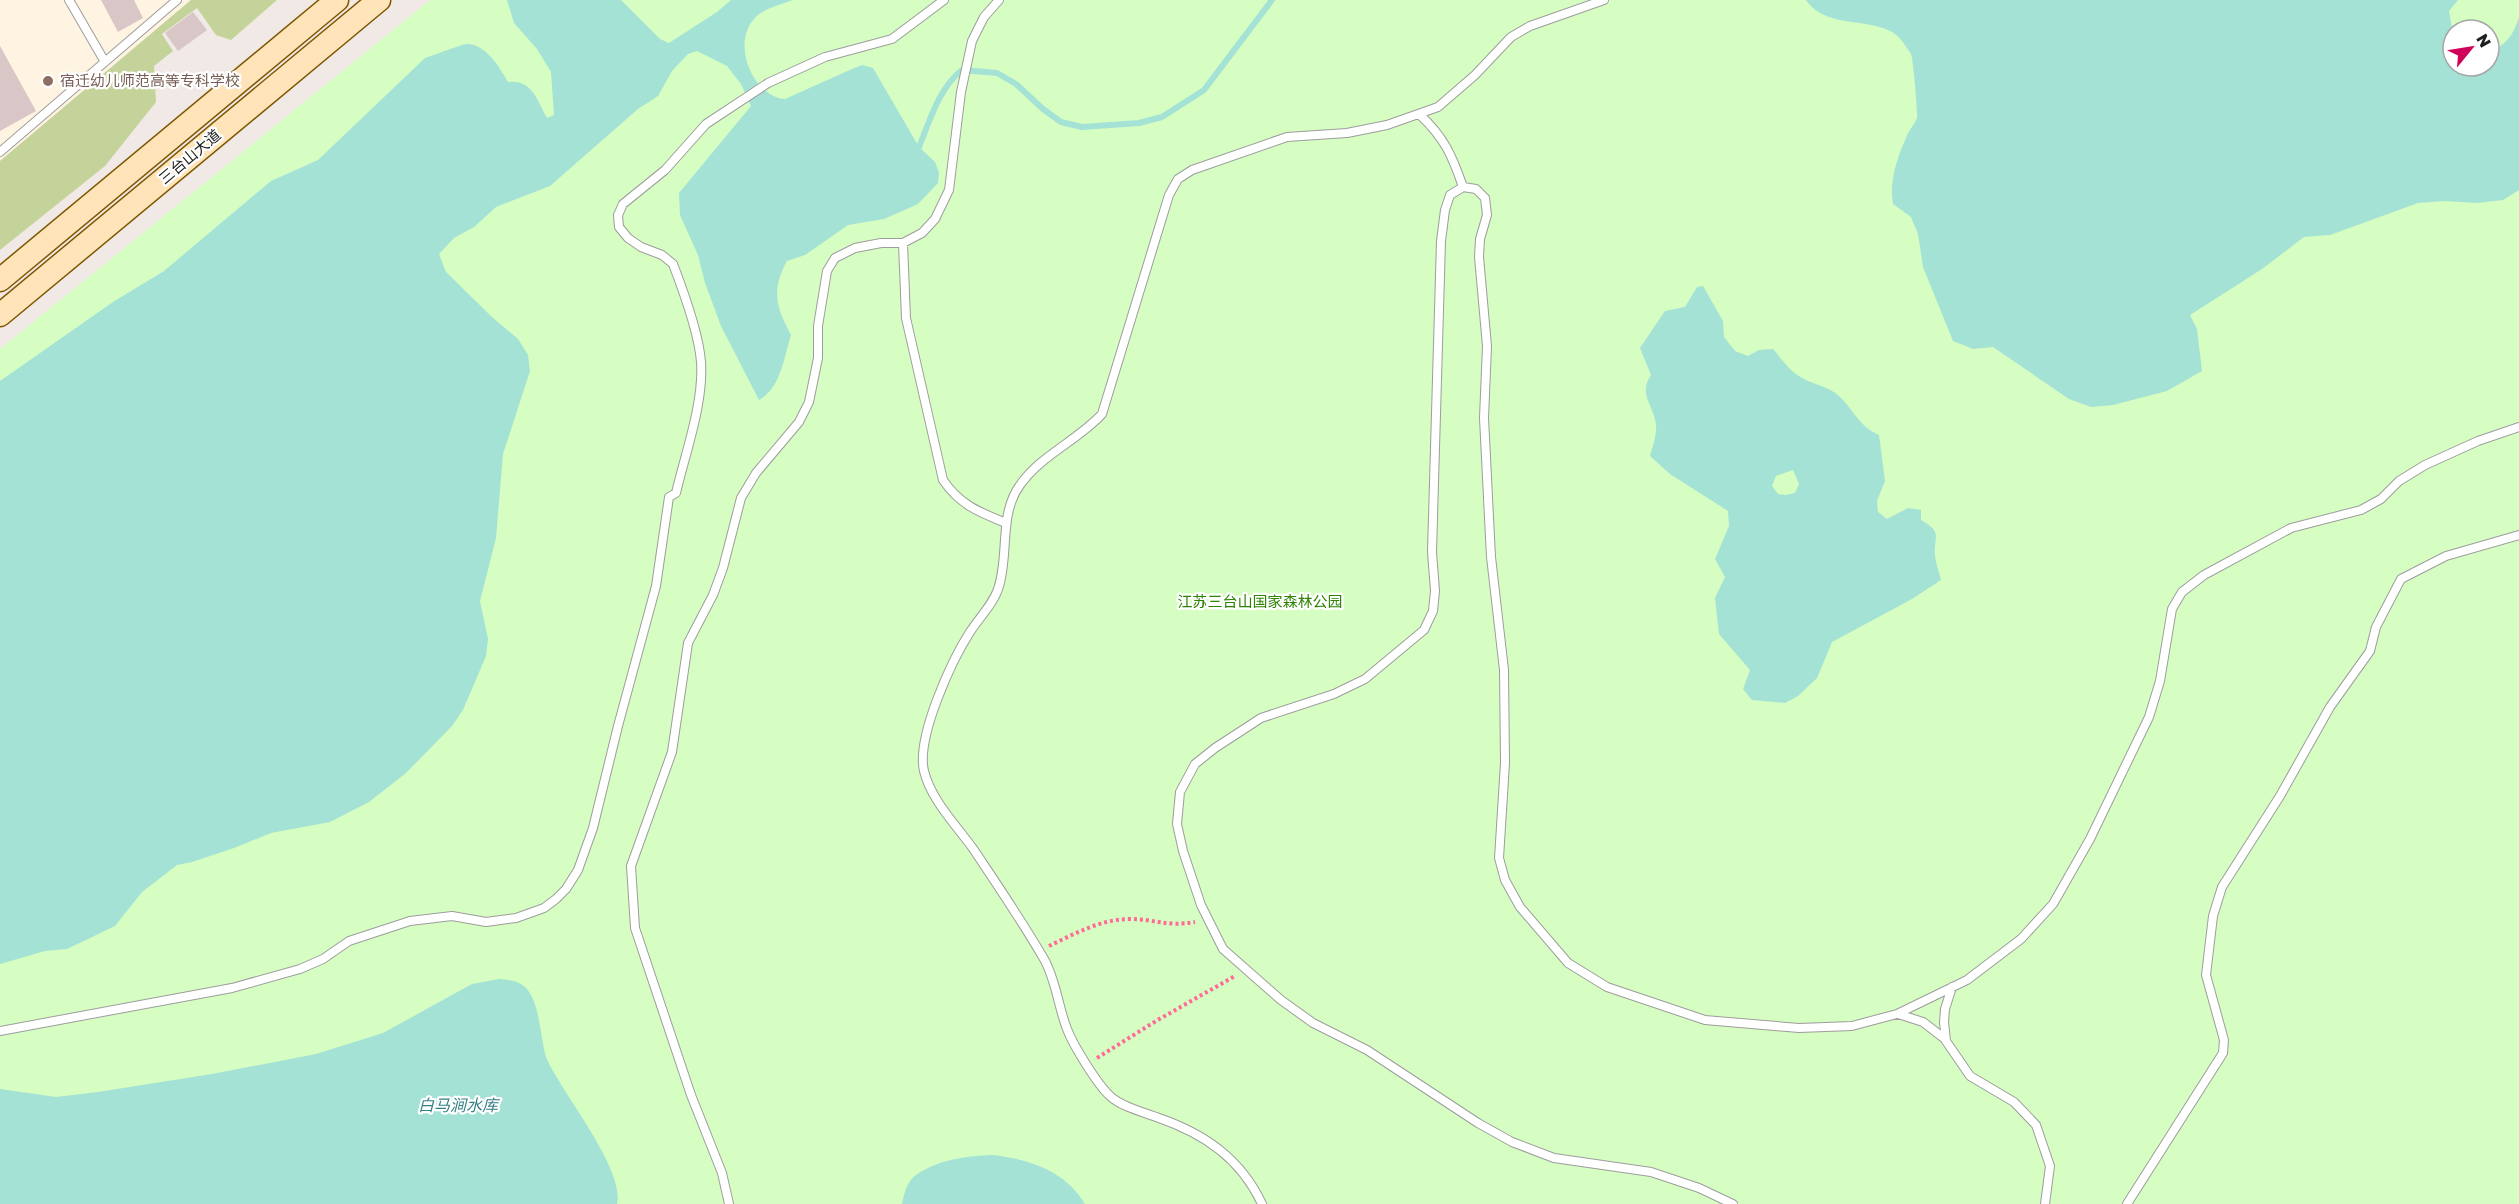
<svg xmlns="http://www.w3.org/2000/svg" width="2519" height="1204" font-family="'Golos Text','Noto Sans SC',sans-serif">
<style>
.education{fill:#fff3e2}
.forest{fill:#c3d399}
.park{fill:#d6fdc2;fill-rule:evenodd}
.water{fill:#a4e2d6;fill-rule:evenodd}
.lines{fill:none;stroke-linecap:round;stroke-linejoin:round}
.stream{stroke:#a4e2d6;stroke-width:6}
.building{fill:#d9c6c6}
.lane-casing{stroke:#9d9d9d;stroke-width:10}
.secondary-casing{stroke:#7f5700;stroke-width:25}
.path{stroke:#ff6a99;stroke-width:4;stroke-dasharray:3 3;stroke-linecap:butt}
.lane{stroke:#fff;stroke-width:8}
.secondary{stroke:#fee4b8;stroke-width:22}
.education-dot{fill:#8d6e63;stroke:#fff;stroke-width:2}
.labels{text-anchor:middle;stroke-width:4.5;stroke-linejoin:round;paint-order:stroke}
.education-label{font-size:15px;fill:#785e54;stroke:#fff;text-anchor:start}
.street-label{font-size:15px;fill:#202020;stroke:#fff}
.park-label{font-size:15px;fill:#2f8305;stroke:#fff}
.water-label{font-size:16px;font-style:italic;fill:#357f86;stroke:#fff}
</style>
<rect width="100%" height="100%" fill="#f1e9e6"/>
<path class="education" d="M0,0H191L0,161Z"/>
<path class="forest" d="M191,0H277L231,40L216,35L197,8L162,34L173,51L154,66L156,102L105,166L0,250V161Z"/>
<path class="park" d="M430,0H2519V1204H0V349ZM2453,30H2489V66H2453Z"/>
<path class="water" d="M507,0H621L660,39L669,43L717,12L731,0H793C782,4 767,8 758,15C729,39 751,96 785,99L852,69L862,65L873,68L919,147L935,162L939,173L938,183L918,204L884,219L848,225L805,255L787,261C771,290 776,307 791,335C784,357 781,388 759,400L721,326L705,283L698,255L680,215L679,193L751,106L741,84L727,66L697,51L688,54L672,71L658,96L638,109L550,186L496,207L474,227L454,238L439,254L446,272L493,318L518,339L528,355L530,371L503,454L496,538L480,601L488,639L486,656L463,710L452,726L406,773L369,802L330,822L271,833L234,848L192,862L177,865L142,892L115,926L67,949L45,951L0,964V381L113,302L164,271L271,181L318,160L425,58C435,55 462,44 467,44C486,44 500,68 508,82C532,79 537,100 547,118L554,115L551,72L537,49L514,23Z
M1806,0H2458L2449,11L2453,34V66H2489V51C2506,46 2514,34 2519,17V190L2503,200L2477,203L2445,201L2418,203L2330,235L2304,237L2262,269L2190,315L2197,329L2202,371L2167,391L2113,405L2091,407L2069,399L1993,347L1973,349L1953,341L1923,267L1918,234L1911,217L1893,204C1889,182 1897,158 1906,138C1908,131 1915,124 1917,118C1918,113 1913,58 1911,54C1909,50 1905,46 1903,42C1883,13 1828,33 1806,0Z
M1703,286L1723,321L1724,337L1735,351L1748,356L1759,350L1773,349C1781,358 1789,370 1799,376C1812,385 1828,385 1840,397C1855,412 1859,426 1879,435L1885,481L1877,501L1878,512L1887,519L1908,508L1921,510V520C1944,533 1933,536 1935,556C1936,564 1939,572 1941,580L1912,599L1832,642L1817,678L1798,696L1785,703L1752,700L1743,689L1750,670L1719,634L1715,598L1725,577L1715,559L1729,526L1728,511L1670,474L1650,456C1653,446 1657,434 1656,424C1653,404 1638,394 1651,375L1640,348L1665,311L1685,307L1697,287ZM1793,470L1799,484L1795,493L1786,495L1778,494L1772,486L1776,476Z
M499,979C508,980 517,980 525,987C540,1001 540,1037 546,1057C549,1065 555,1074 559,1081C574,1107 625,1175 617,1204H0V1089L56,1097L98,1092L212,1074L316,1054L383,1033L472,984Z
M992,1155C1028,1159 1065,1170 1085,1204H902C904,1194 907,1181 916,1175C937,1160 966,1156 992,1155Z"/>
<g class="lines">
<path class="stream" d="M919,147C930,120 939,88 962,70L997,73L1016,84L1043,109L1061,122L1082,127L1139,123L1162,117L1204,90L1272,0"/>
</g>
<path class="building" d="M101,0H134L143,18L118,32Z
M193,12L207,30L178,51L165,33Z
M0,46L36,111L0,131Z"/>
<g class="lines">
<g class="lane-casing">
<path id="lane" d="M69,0L105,62
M1419,114C1444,137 1452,155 1463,187
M0,152L177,0
M903,243L906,318L943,480C960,505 979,512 1006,523
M1952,987L1945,1009L1944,1022L1946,1041L1970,1076L2014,1102L2036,1125L2050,1166L2045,1204
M1898,1014L1923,1022L1945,1039
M0,1031L232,988L300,969L323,959L349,941L410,921L452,916L486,922L516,918L544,908L556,899L566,889L578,870L593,828L618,726L656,586L669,497L676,493C685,454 704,403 701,362C699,334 683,290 673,264L662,255L641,247L628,238L619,227L618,215L623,204L665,170L706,124L768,83L825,57L892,39L944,0
M729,1204L722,1173L691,1095L635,928L631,866L672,752L688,643L713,595L723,568L741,498L756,473L799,422L809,402L818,358V326L827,271L835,258L855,248L881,243H903L922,233L935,219L949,190L961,92L972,41L984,17L999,0
M1262,1204C1241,1159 1205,1134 1159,1118C1143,1112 1122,1107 1110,1096C1097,1084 1073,1045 1067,1029C1058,1006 1056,980 1044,959C1022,921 998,886 974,850C957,826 931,800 924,771C916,737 952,660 970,632C979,618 995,602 999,586C1009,553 999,514 1020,485C1041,455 1077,441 1102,414L1169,195L1178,179L1192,170L1287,137L1347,133L1387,125L1438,107L1475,75L1511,37L1530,26L1604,0
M1733,1204L1699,1188L1651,1172L1554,1158L1512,1142L1478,1123L1367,1050L1313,1023L1281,1000L1223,949L1201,905L1183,851L1177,824L1180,792L1195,764L1215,748L1261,718L1334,694L1365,679L1424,630L1433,611L1435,591L1432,552L1441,241L1445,210L1450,195L1463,187L1476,189L1485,198L1487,215L1480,239L1479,257L1487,346L1484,418L1491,557L1504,670L1505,763L1499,858L1505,880L1520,907L1568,963L1607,987L1705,1020L1799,1028L1852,1026L1897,1014L1967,980L2021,939L2053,904L2090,839L2149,717L2160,681L2172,609L2182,592L2204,575L2291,528L2361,510L2381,499L2399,481L2425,465L2478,441L2519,427
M2127,1204L2223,1053L2224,1040L2206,975L2213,916L2222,887L2280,796L2330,707L2370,651L2376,627L2401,579L2446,556L2519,535"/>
</g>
<g class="secondary-casing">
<path id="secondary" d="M0,280L337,0
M0,315L379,0"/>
</g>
<path class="path" d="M1049,946C1074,934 1101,919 1130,919C1155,919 1167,927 1195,922
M1097,1058L1156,1021L1235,976"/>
<use href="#lane" class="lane"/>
<use href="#secondary" class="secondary"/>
</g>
<circle class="education-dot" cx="48" cy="81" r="6"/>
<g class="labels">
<g class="education-label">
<text x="60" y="86">宿迁幼儿师范高等专科学校</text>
</g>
<g class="street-label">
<text transform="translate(190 157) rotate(-40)" y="5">三台山大道</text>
</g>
<g class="park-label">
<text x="1260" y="607">江苏三台山国家森林公园</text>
</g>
<g class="water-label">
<text x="458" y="1111">白马涧水库</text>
</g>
</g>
<g transform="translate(2471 48) rotate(60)"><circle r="28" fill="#ffffff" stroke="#a6a6a6" stroke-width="1.5"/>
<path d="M0-4.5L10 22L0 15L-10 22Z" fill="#d10058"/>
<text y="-9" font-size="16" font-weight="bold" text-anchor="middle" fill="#202020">N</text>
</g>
</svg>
